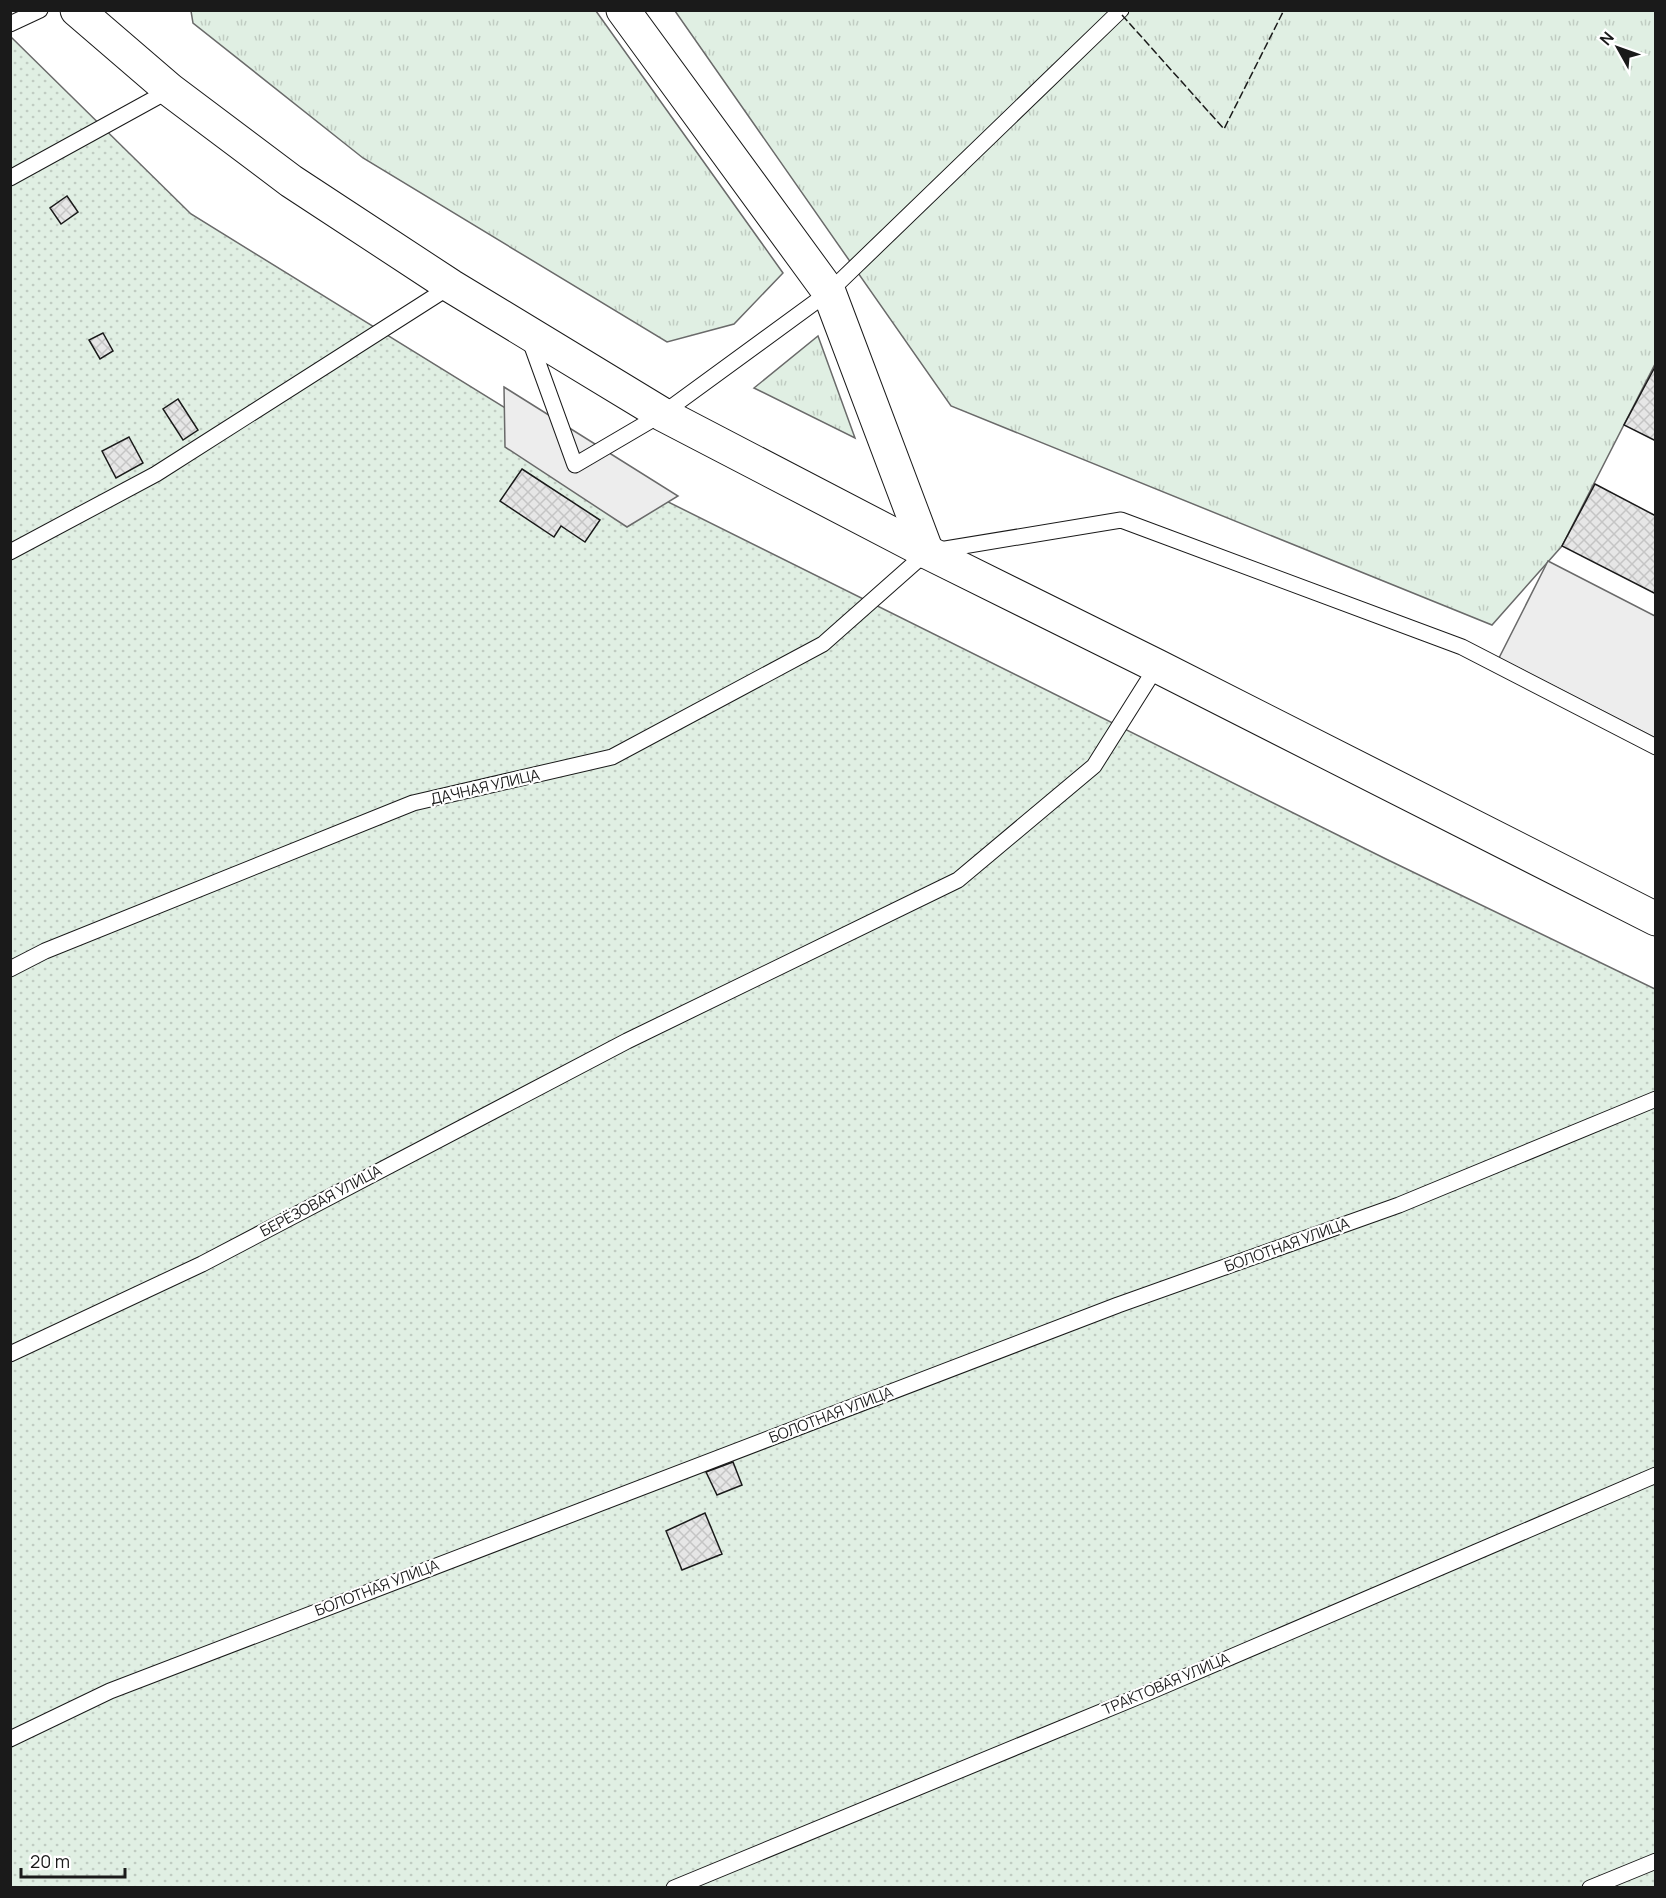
<svg xmlns="http://www.w3.org/2000/svg" width="1666" height="1898" font-family="Manrope,sans-serif">
<style>
.grass{fill:url(#grass-tufts);stroke:#6a6a6a;stroke-width:1.5}
.garden{fill:url(#garden-dots);stroke:#6a6a6a;stroke-width:1.5}
.parking{fill:#ededed;stroke:#6a6a6a;stroke-width:1.5}
.building{fill:url(#building-cross-hatch);stroke:#1a1a1a;stroke-width:1.5}
.lines{fill:none;stroke-linecap:round;stroke-linejoin:round}
.service-casing{stroke:#1a1a1a;stroke-width:17}
.tertiary-casing{stroke:#1a1a1a;stroke-width:35}
.secondary-casing{stroke:#1a1a1a;stroke-width:35}
.service{stroke:#fff;stroke-width:15}
.tertiary{stroke:#fff;stroke-width:33}
.secondary{stroke:#fff;stroke-width:33}
.fence{stroke:#1a1a1a;stroke-width:1.5;stroke-dasharray:8 3;stroke-linecap:butt}
.labels{text-anchor:middle;stroke-width:4.5;stroke-linejoin:round;paint-order:stroke}
.street-label{font-size:15px;fill:#1a1a1a;stroke:#fff}
</style>
<defs>
<pattern id="grass-tufts" width="24" height="20" patternUnits="userSpaceOnUse" patternTransform="scale(1.5)"><rect width="24" height="20" fill="#e0efe3"/><path d="M3 7l-1-3M5 7V3M7 7l1-3M15 17l-1-3M17 17v-4M19 17l1-3" fill="none" stroke="#c0ccc2"/></pattern>
<pattern id="garden-dots" width="8" height="8" patternUnits="userSpaceOnUse" patternTransform="scale(1.5)"><rect width="8" height="8" fill="#e0efe3"/><path d="M2 2h.1M6 6h.1" fill="none" stroke="#c0ccc2" stroke-width="1.8" stroke-linecap="round"/></pattern>
<pattern id="building-cross-hatch" width="8" height="8" patternUnits="userSpaceOnUse" patternTransform="scale(1.5)"><rect width="8" height="8" fill="#e6e6e6"/><path d="M0 0l8 8M0 8l8-8" fill="none" stroke="#c5c5c5"/></pattern>
</defs>
<rect width="100%" height="100%" fill="#fff"/>
<path class="grass" d="M191,11H596L783,273L734,324L667,342L363,158L193,23Z
M675,11H1655V364L1562,546L1492,625L951,406Z
M818,336L855,438L754,388Z"/>
<path class="garden" d="M10,36L191,214L614,475L1386,859L1655,989V1887H11Z"/>
<path class="parking" d="M504,387L678,496L627,527L505,447Z
M1548,561L1655,616V738L1499,658Z"/>
<path class="building" d="M67,196L78,212L61,224L50,208Z
M103,333L113,351L100,359L89,340Z
M1656,365V441L1624,425Z
M178,399L198,430L183,440L163,409Z
M129,437L143,463L116,478L102,451Z
M522,469L600,520L585,542L561,526L554,537L500,501Z
M1595,484L1656,516V594L1562,546Z
M733,1462L742,1485L717,1495L706,1472Z
M705,1513L722,1554L682,1570L666,1531Z"/>
<g class="lines">
<g class="service-casing">
<path id="service" d="M10,24L40,10
M10,178L170,90
M529,338L575,465L662,414L829,292L1121,10
M10,552L156,474L451,286
M10,969L45,951L413,803L612,757L823,644L927,552L1121,520L1462,647L1656,747
M10,1354L202,1264L627,1041L958,880L1094,766L1157,666
M10,1739L110,1691L1118,1305L1399,1205L1656,1099
M674,1888L1147,1693L1656,1475
M1590,1888L1656,1861"/>
</g>
<g class="tertiary-casing">
<path id="tertiary" d="M623,10L829,292L927,552"/>
</g>
<g class="secondary-casing">
<path id="secondary" d="M77,10L170,90L291,181L451,286L662,414L927,552L1157,666L1656,919"/>
</g>
<use href="#service" class="service"/>
<use href="#tertiary" class="tertiary"/>
<use href="#secondary" class="secondary"/>
<path class="fence" d="M1122,15L1224,129L1284,10"/>
</g>
<g class="labels">
<g class="street-label">
<text transform="translate(485 787) rotate(-13)" y="5">ДАЧНАЯ УЛИЦА</text>
<text transform="translate(321 1201) rotate(-28)" y="5">БЕРЁЗОВАЯ УЛИЦА</text>
<text transform="translate(1287 1245) rotate(-20)" y="5">БОЛОТНАЯ УЛИЦА</text>
<text transform="translate(831 1415) rotate(-21)" y="5">БОЛОТНАЯ УЛИЦА</text>
<text transform="translate(377 1588) rotate(-21)" y="5">БОЛОТНАЯ УЛИЦА</text>
<text transform="translate(1166 1684) rotate(-23)" y="5">ТРАКТОВАЯ УЛИЦА</text>
</g>
</g>
<rect width="1666" height="1898" fill="none" stroke="#1a1a1a" stroke-width="24"/>
<g transform="translate(1618 48) rotate(310)" stroke="#ffffff" stroke-width="4.5" paint-order="stroke">
<path d="M0-4.5L10 22L0 15L-10 22Z" fill="#1a1a1a"/>
<text y="-9" font-size="16" font-weight="bold" text-anchor="middle" fill="#1a1a1a">N</text>
</g>
<path d="M21 1868v9h104v-9" fill="none" stroke="#1a1a1a" stroke-width="3"/>
<text x="30" y="1868" font-size="18" fill="#1a1a1a" stroke="#ffffff" stroke-width="4.5" paint-order="stroke">20 m</text>
</svg>
